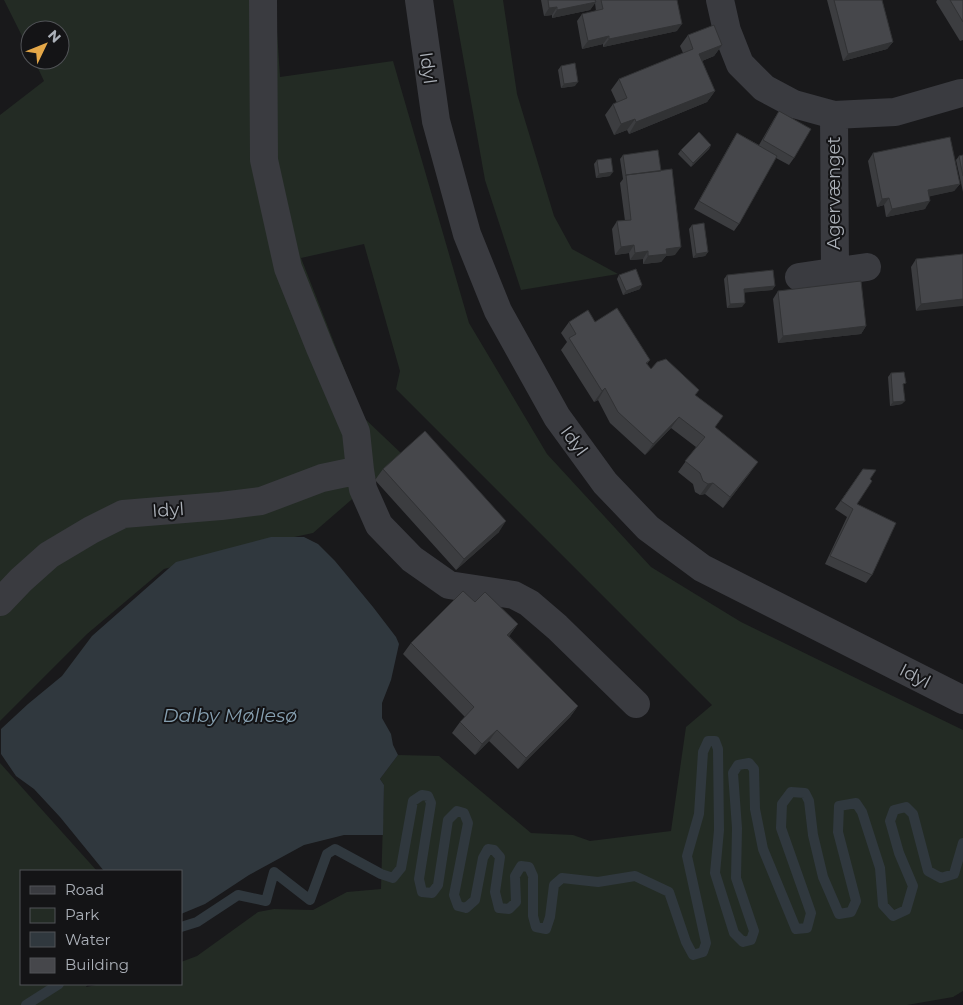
<svg xmlns="http://www.w3.org/2000/svg" width="963" height="1005" font-family="Montserrat,sans-serif">
<style>
.green{fill:#232b24}
.water{fill:#30383e}
.lines{fill:none;stroke-linecap:round;stroke-linejoin:round}
.stream{stroke:#30383e;stroke-width:10}
.minor{stroke:#3a3b40;stroke-width:28}
.tertiary{stroke:#3a3b40;stroke-width:28}
.wall{fill:#3c3d40}
.shaded-wall{fill:#313234}
.building{fill:#46474b;stroke:#313234}
.labels{text-anchor:middle;stroke-width:4;stroke-linejoin:round;paint-order:stroke}
.street-label{font-size:18px;fill:#acb1b9;stroke:#141416}
.water-label{font-size:19px;font-style:italic;fill:#87a0b1;stroke:#141416}
</style>
<rect width="100%" height="100%" fill="#19191b"/>
<path class="green" d="M4,0H275L280,77L393,61L469,323L547,454L651,567L741,622L866,683L963,730V991L953,997L907,1005H0V757V763L97,871H21V984H88L86,987L101,984H181V962L197,956L258,912L274,909L313,910L347,892L381,889L384,785L380,779L398,755L439,756L531,833L573,835L590,841L671,831L686,727L712,705L396,389L400,371L364,244L301,258L363,417L403,455L313,533L271,542L164,569L87,634L0,721V115L44,81L34,60H60V30H30V52Z
M453,0H503L517,94L554,216L572,249L618,274L521,290L485,180Z"/>
<path class="water" d="M271,537H304L318,544L335,561L373,607L396,637L399,644L391,680L382,703V718L391,734L393,745L398,755L380,779L384,785L383,835H344L304,845L249,875L205,904L181,914V871H104L60,817L34,789L16,776L1,754V729L28,704L62,676L92,636L176,562Z"/>
<g class="lines">
<path class="stream" d="M181,927L197,922L238,895L266,901L274,872L310,900L327,854L335,849L381,874L393,878L401,868L413,801L422,795L428,796L431,803L419,879L422,892L432,893L438,885L448,820L457,811L464,813L468,823L454,895L458,906L466,908L475,900L483,858L488,849L494,850L500,857L495,892L499,908L509,909L516,902L515,876L521,866L529,867L533,876V916L536,927L546,929L550,917L554,885L562,878L598,882L635,876L669,892L686,942L693,955L703,952L706,943L687,856L699,814L703,752L708,741H715L718,749L719,830L715,873L734,933L743,942L751,940L754,931L736,878L737,828L733,773L738,765L749,763L754,769L755,809L763,849L796,929L807,928L811,913L781,828L782,804L791,792L805,793L809,801L813,835L823,877L839,914L851,912L856,901L838,832L839,806L856,803L862,812L880,868L883,905L893,916L906,910L913,886L899,853L890,821L894,810L906,807L913,814L928,871L941,878L954,874L963,843
M26,1005L59,984"/>
<path class="minor" d="M263,0L264,160L288,268L320,348L356,432L360,470L363,489L379,525L412,559L449,585L514,595L529,603L557,627L636,704
M720,0L727,31L740,64L764,88L794,104L834,115L895,112L961,93
M834,115L835,271
M799,277L867,267
M0,602L21,580L49,555L91,530L123,514L221,506L261,501L322,478L360,470"/>
<path class="tertiary" d="M419,0L436,121L467,234L498,311L557,417L605,483L648,528L702,568L963,700"/>
</g>
<path class="wall" d="M541,0H595L596,1V0H677V31L603,47V44L582,49L577,21L582,14L596,11L595,3L590,10L552,18V15L544,16Z
M827,0H882L893,42L887,49L843,61Z
M937,0H963V40L960,41L936,2Z
M688,35L722,45L714,56L702,61L715,91L707,102L629,134L627,130L614,135L605,115L613,104L617,103L611,90L619,79L683,53L680,46Z
M561,66L575,86L561,88L558,70Z
M779,111L794,158L789,165L776,158L739,224L734,231L694,209L732,141L737,133L759,145L774,119Z
M711,145L709,149L691,167L678,154L681,150Z
M873,153L960,184L954,191L929,196L925,209L886,217L884,205L877,207L868,161Z
M623,155L661,171L675,255L666,256L661,262L643,264V259L630,260L629,253L615,255L612,229L617,221H625L620,183L623,179L620,159Z
M963,155V192L956,160L959,156Z
M597,160L610,176L596,178L594,164Z
M692,225L708,252L705,256L693,258L689,229Z
M963,254L916,311L911,267L916,259Z
M619,275L640,289L623,295L617,279Z
M727,275L775,286L772,290L744,292L742,307L727,308L724,279Z
M778,291L866,326L861,334L778,343L773,299Z
M569,322H595L650,360L647,364L651,369L699,390L695,395L723,416L715,427L750,473L723,508L705,494L700,495L695,492L693,484L678,472L696,447L671,428L645,455L610,423L598,400L594,402L561,350L567,342L561,333Z
M891,373L902,404L890,406L888,377Z
M383,469L499,532L456,570L375,480Z
M863,469L870,479L857,504L872,575L866,583L825,564L847,517L835,509Z
M475,602L518,624L509,636L578,706L570,717L518,769L489,741L475,755L452,733L460,722L465,717L403,654L411,643Z"/>
<path class="shaded-wall" d="M596,2L590,10L552,18L557,10Z
M557,7L552,15L544,16L549,8Z
M682,24L677,31L603,47L609,39Z
M609,36L603,44L582,49L588,41Z
M893,42L887,49L843,61L848,54Z
M722,45L714,56L692,65L699,54Z
M578,82L575,86L561,88L564,84Z
M715,91L707,102L629,134L636,122Z
M635,119L627,130L614,135L621,124Z
M711,145L709,149L691,167L693,163Z
M613,172L610,176L596,178L599,174Z
M960,184L954,191L923,198L928,190Z
M889,198L884,205L877,207L882,199Z
M930,201L925,209L886,217L892,209Z
M634,245L629,253L615,255L621,247Z
M681,247L675,255L666,256L661,262L643,264L648,256L666,249Z
M648,251L643,259L630,260L635,253Z
M708,252L705,256L693,258L696,254Z
M642,285L640,289L623,295L626,291Z
M775,286L772,290L741,293L744,289Z
M963,299V306L916,311L921,304Z
M745,303L742,307L727,308L730,304Z
M866,326L861,334L778,343L783,336Z
M605,388L598,400L594,402L602,391Z
M905,401L902,404L890,406L893,402Z
M679,417L671,428L645,455L653,444Z
M758,462L750,473L723,508L730,497Z
M713,483L705,494L700,495L708,484Z
M506,521L499,532L456,570L464,559Z
M518,624L510,635L500,646L507,635Z
M578,706L570,717L518,769L526,758Z
M497,730L489,741L475,755L482,744Z"/>
<path class="building" d="M548,0H595L596,2L557,10V7L549,8Z
M601,0H677L682,24L609,39V36L588,41L582,14L603,9Z
M834,0H882L893,42L848,54Z
M950,0H963V22Z
M714,25L722,45L699,54L715,91L636,122L635,119L621,124L613,104L627,98L619,79L693,49L688,35Z
M575,63L578,82L564,84L561,66Z
M779,111L811,129L794,158L763,140Z
M699,132L711,145L693,163L681,150Z
M737,133L777,156L739,224L699,201Z
M950,137L960,184L928,190L930,201L892,209L889,198L882,199L873,153Z
M658,150L661,171L626,175V176L623,155Z
M963,155V176L959,156Z
M611,158L613,172L599,174L597,160Z
M672,169L681,247L666,249L667,254L648,256V251L635,253L634,245L621,247L617,221L631,220L626,175Z
M704,223L708,252L696,254L692,225Z
M963,254V299L921,304L916,259Z
M636,269L642,285L626,291L619,275Z
M773,270L775,286L744,289L745,303L730,304L727,275Z
M861,281L866,326L783,336L778,291Z
M617,308L650,360L646,363L651,369L657,362L666,359L699,390L695,395L723,416L715,427L758,462L730,497L713,483L708,484L703,481L700,473L685,461L705,437L679,417L653,444L618,412L605,388L602,391L569,338L576,334L569,322L588,310L595,322Z
M904,372L906,383L903,384L905,401L893,402L891,373Z
M425,431L506,521L464,559L383,469Z
M863,469L876,470L870,479L872,481L857,504L896,523L872,575L830,556L853,509L841,501Z
M463,591L475,602L485,592L518,624L507,635L578,706L526,758L497,730L482,744L460,722L474,707L411,643Z"/>
<g class="labels">
<g class="street-label">
<text transform="translate(428 68) rotate(82)" y="6">Idyl</text>
<text transform="translate(834 193) rotate(-90)" y="6">Agervænget</text>
<text transform="translate(574 441) rotate(54)" y="6">Idyl</text>
<text transform="translate(168 510) rotate(-4)" y="6">Idyl</text>
<text transform="translate(915 676) rotate(27)" y="6">Idyl</text>
</g>
<g class="water-label">
<text x="230" y="722">Dalby Møllesø</text>
</g>
</g>
<rect x="20" y="870" width="162" height="115" fill="#141416" stroke="#515357"/>
<rect x="30" y="886" width="25" height="8" fill="#3a3b40" stroke="#515357"/>
<text x="65" y="895" font-size="15" fill="#acb1b9">Road</text>
<rect x="30" y="908" width="25" height="15" fill="#232b24" stroke="#515357"/>
<text x="65" y="920" font-size="15" fill="#acb1b9">Park</text>
<rect x="30" y="932" width="25" height="15" fill="#30383e" stroke="#515357"/>
<text x="65" y="945" font-size="15" fill="#acb1b9">Water</text>
<rect x="30" y="958" width="25" height="15" fill="#46474b" stroke="#515357"/>
<text x="65" y="970" font-size="15" fill="#acb1b9">Building</text>
<g transform="translate(45 45) rotate(47)"><circle r="24" fill="#141416" stroke="#515357"/>
<path d="M0-4L9 19L0 12L-9 19Z" fill="#e4a748"/>
<text y="-8" font-size="14" font-weight="bold" text-anchor="middle" fill="#acb1b9">N</text>
</g>
</svg>
